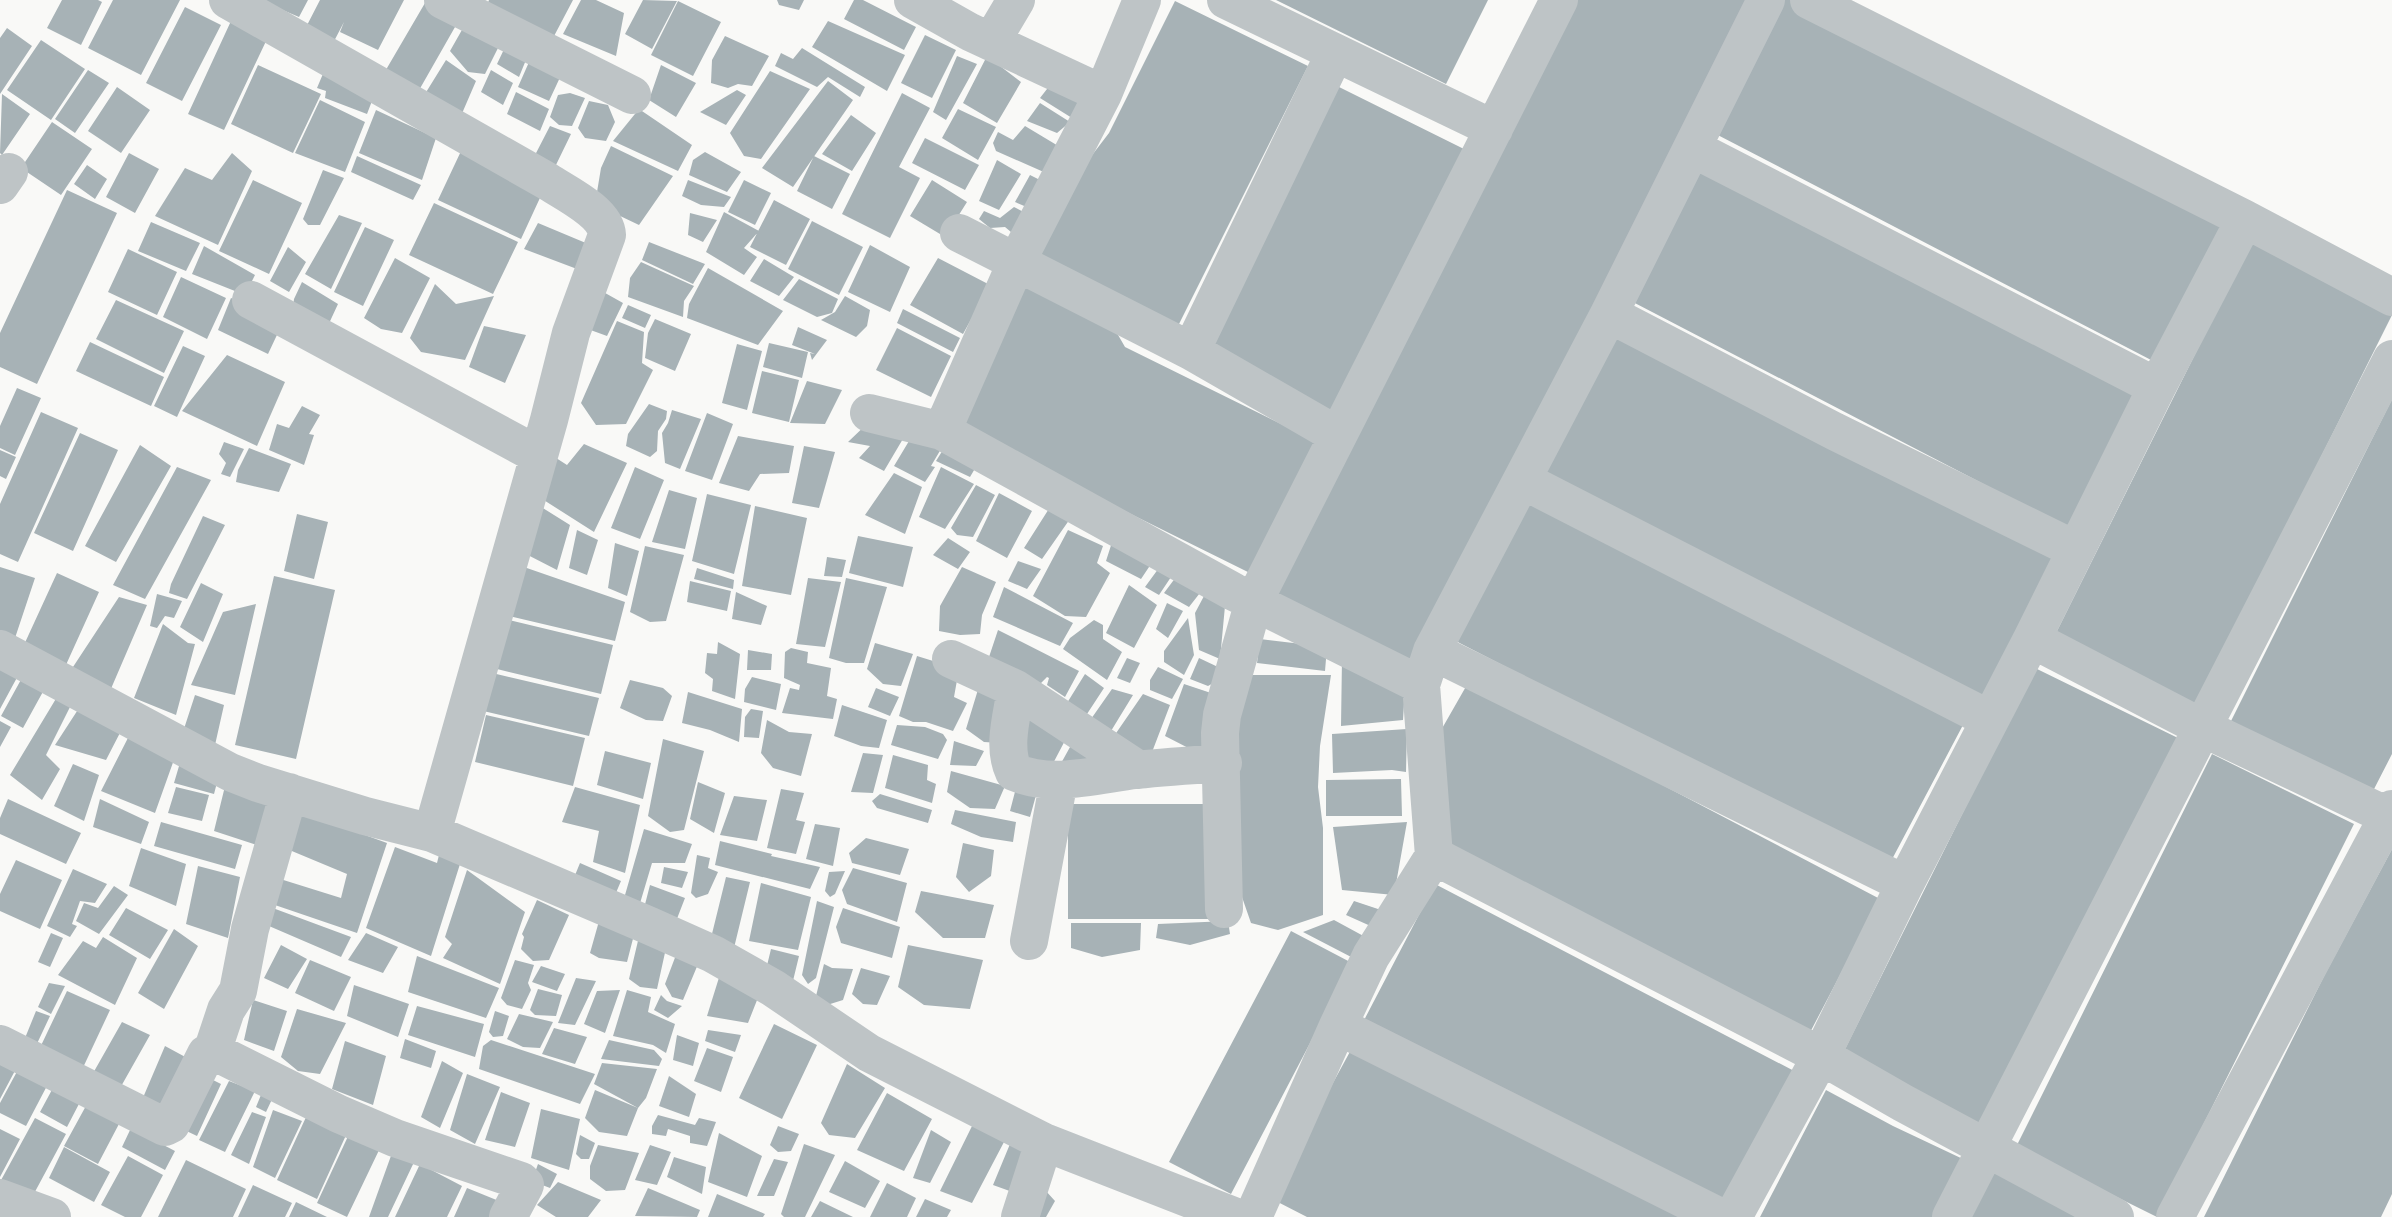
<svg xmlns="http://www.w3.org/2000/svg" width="2392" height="1217" font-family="Barlow,sans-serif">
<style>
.building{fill:#a7b2b6}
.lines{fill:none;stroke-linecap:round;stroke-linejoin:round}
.minor{stroke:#bec4c6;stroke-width:38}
</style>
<rect width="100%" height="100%" fill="#f9f9f7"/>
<path class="building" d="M62,0H98L102,2L81,45L47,28Z
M113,0H180L141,75L88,48Z
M259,0H308L299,17Z
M320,0H404L378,50L340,32L344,22L331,47L303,33Z
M489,0H573L553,38L487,5Z
M581,0H596L624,13L616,56L563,34Z
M643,0L677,1L652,49L625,34Z
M777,0H804L799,10L779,5Z
M854,0H863L916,27L904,50L844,19Z
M1276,0H1488L1446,84Z
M1573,0H1750L1416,664L1275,594Z
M1778,0H1804L2227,219L2153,361L1710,131Z
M678,1L721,22L693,76L651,55Z
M1175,1L1308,66L1176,330L1036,258L1086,163L1109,133Z
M425,3L459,20L414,99L380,80Z
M185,7L221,25L182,101L146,83Z
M231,21L268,37L224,130L188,114Z
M467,21L502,40L485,74L468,72L450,51Z
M828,21L905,55L887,91L812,47Z
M7,28L32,46L0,94V38Z
M925,35L956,50L932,98L901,83Z
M725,36L769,56L752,86L738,84L728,88L711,83L712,60Z
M41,40L85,69L51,120L7,90Z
M507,43L528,55L519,77L497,64Z
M802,48L865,87L860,97L828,77L817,87L775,66L781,53L793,59Z
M533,53L563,71L549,101L518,87Z
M957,56L977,64L946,120L933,112Z
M987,56L1021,82L997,123L963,103Z
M446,60L476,81L457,125L420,102Z
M258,65L321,94L293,153L231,124Z
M661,65L696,83L676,117L649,100Z
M325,69L375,93L367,114L325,98L326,91L317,88Z
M88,70L109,83L75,133L55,119Z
M491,70L513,83L503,105L481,92Z
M770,71L810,89L761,159L744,156L730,133Z
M1054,80L1084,98L1072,118L1040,98Z
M828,81L853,100L793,187L762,168Z
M1337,86L1470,152L1339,415L1206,350Z
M117,87L150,110L121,153L88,131Z
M737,90L746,95L726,125L700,112Z
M516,92L549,109L540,131L507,114Z
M570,93L585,98L572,126L559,125L550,117L558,95Z
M902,93L930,108L899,167L920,178L890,238L842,214Z
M2,94L30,114L2,155L0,153Z
M320,100L365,122L345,172L295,153Z
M589,101L608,105L615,122L606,141L585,138L578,128Z
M1040,103L1070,122L1057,133L1027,121Z
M639,109L692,145L678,171L613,141Z
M958,109L996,127L978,160L942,138Z
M376,110L436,138L422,180L359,153Z
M851,115L876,133L852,171L822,154Z
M52,122L92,149L61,195L21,168Z
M550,126L571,134L554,169L534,157Z
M1025,126L1060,147L1046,173L996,151L993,143L998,132L1013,140Z
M925,138L979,165L965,190L912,163Z
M611,146L673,176L639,225L595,204L601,168Z
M462,149L545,187L521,239L438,200Z
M705,152L741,172L727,192L689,175L693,160Z
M129,153L159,169L135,213L106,197Z
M232,153L252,171L218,245L155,216L185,168L212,180Z
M357,156L421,185L413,200L351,172Z
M814,156L850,174L832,209L797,191Z
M1703,158L2146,388L2072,530L1629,300Z
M997,160L1021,174L999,210L979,201Z
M87,165L107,179L95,199L74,184Z
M323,170L344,178L320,225H308L303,219Z
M1030,175L1044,182L1029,208L1015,202Z
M253,180L302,203L269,274L219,251Z
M688,180L731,197L724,207L701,205L682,196Z
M744,180L771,193L755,225L728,212Z
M932,180L967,202L945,237L910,216Z
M67,190L117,213L37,384L0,367V333Z
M774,200L810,219L786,265L750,247Z
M434,203L518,242L493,294L409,255Z
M1014,207L1031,216L1017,237L1005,227L990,228L979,219L984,211L1000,218Z
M724,212L759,231L744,248L757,257L744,275L706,252Z
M690,213L717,220L703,242L688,235Z
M339,215L362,223L331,289L305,274Z
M812,221L863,247L839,295L788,269Z
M151,222L200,243L186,271L138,251Z
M538,223L593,246L577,269L524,249Z
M365,227L394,240L363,306L334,292Z
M649,242L705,264L693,284L642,260Z
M2251,242L2392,315L2197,705L2055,635Z
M870,245L910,267L890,312L848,292Z
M204,246L255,275L245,295L192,274Z
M288,247L306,262L289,292L270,281Z
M128,249L177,272L157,315L108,292Z
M395,258L430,278L402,333L381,329L364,318Z
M938,258L990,285L963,334L910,305Z
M764,259L794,277L779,296L750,281Z
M641,262L694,286L684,301L683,317L628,297L630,278Z
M708,268L783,311L758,345L687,318L689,304Z
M181,277L226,298L207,339L163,317Z
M1030,277L1110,321L1125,347L1324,445L1258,577L959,429Z
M799,279L838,299L832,313L817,317L783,300Z
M302,282L338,304L325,332L292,315L294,299Z
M435,284L456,304L494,296L465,360L421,352L410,338Z
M598,289L623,303L607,336L585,328Z
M845,296L870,310L867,326L856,337L821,320L835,312Z
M231,298L284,320L268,354L218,330Z
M116,300L184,331L164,373L96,339Z
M628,305L651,315L645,328L622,318Z
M903,309L960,338L953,352L897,323Z
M655,319L691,334L675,371L645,358L648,333Z
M617,321L644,332L642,363L653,370L626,424L596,425L581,403Z
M484,326L526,335L505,383L469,367Z
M798,327L827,340L812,360L810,353L815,354L792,345Z
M897,328L951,356L931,397L876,370Z
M1616,329L2059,559L1985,701L1541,471Z
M90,342L164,377L151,406L76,371Z
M769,343L808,352L802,378L763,367Z
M737,344L762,351L747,410L722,403Z
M183,346L205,356L177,417L154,406Z
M227,355L285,382L257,446L182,411Z
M762,371L799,380L789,422L752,413Z
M807,381L842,390L825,424L790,423Z
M17,388L41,398L15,455L0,448V426Z
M2392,399V754L2373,791L2231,721Z
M649,404L667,411L666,419L658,431L657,451L650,457L626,446L628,434Z
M302,406L320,415L309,434L314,435L304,465L269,450L277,424L289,428Z
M672,410L701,419L680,469L665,463L662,433L668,423Z
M41,412L78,428L18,562L0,554V504Z
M707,413L733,424L712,480L685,471Z
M871,420L907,432L884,471L859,458L870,446L848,442Z
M915,431L941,449L931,466L935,467L925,482L894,466Z
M80,433L118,450L73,551L34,533Z
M738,436L794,446L789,473L760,474L749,491L719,483Z
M224,442L244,449L230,477L221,474L226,463L219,454Z
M584,444L627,463L594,532L539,497L553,456L567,465Z
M140,445L171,466L116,562L85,546Z
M946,445L980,460L970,477L936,461Z
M804,446L835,452L819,508L792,503Z
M249,448L291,464L279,492L236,482L238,470Z
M0,450L16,457L6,479L0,476Z
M177,467L211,480L145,599L113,585Z
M635,467L664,480L640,539L611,528Z
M941,467L974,484L945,529L919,517Z
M894,473L922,487L905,534L865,515Z
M976,485L995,495L973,537L957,535L951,528Z
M669,490L697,498L685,549L652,542Z
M999,493L1032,511L1007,558L976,541Z
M707,494L751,505L734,574L692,561Z
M1520,494L1963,725L1889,865L1446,636Z
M1052,504L1072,516L1042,559L1024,548Z
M538,505L570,525L557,570L520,551Z
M755,506L807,518L791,595L742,586Z
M297,514L328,522L314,579L284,571Z
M203,516L225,525L187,599L169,593L171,584Z
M577,530L598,540L587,575L569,568Z
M1068,530L1103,546L1097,563L1110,573L1086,617L1065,616L1033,596Z
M858,536L913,547L903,587L849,573Z
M1114,536L1155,558L1141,579L1106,561Z
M948,538L970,552L958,569L933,555Z
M615,543L639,551L627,596L608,588Z
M645,546L684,555L666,621L650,622L630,612Z
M827,557L846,560L842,577L824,576Z
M1018,561L1041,569L1027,589L1008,581Z
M1164,561L1175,571L1159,595L1145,587Z
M521,566L625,602L615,641L509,616Z
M0,567L35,578L15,638L0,633Z
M962,567L996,582L982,615L980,634L960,635L939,631L940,606Z
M697,568L734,580L733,589L694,579Z
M57,573L99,592L65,667L23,647Z
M1179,573L1203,589L1189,607L1164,593Z
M274,576L335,590L296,759L235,745Z
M808,578L841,582L825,647L796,644Z
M846,578L887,587L864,663H846L829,658Z
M690,581L731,591L727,611L687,602Z
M201,583L223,594L203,642L180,627Z
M1129,585L1157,605L1134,648L1106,633Z
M1004,587L1073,623L1060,646L993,617Z
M736,592L767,606L761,625L732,619Z
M157,594L182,601L174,618L165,616L157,628L150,626Z
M1204,596L1225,606L1220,659L1199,650L1195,613Z
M119,597L147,605L110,691L71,670Z
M1167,603L1183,611L1168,638L1156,629Z
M256,604L235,695L191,685L223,612Z
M1188,618L1194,655L1184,675L1164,662V651Z
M509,620L613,645L601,694L497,669Z
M1094,620L1103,625V639L1122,652L1107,680L1063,649L1070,638Z
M163,624L188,643L195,644L176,715L134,698Z
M998,630L1079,671L1065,697L1047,685L1049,678L1047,677L1036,688L987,663Z
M1260,639L1327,647L1325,671L1257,663Z
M718,642L740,654L735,699L712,691L713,679L705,673L707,653L717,654Z
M875,643L913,654L901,686L883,684L867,669Z
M791,648L808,652L807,663L831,668L827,696L837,699L833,719L782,713L790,688L799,690L800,685L784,678L785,652Z
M748,650L772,654L771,670H747Z
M917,656L959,669L954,697L967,703L953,731L926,722H913L899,716Z
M1127,658L1140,663L1130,683L1117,678Z
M1199,658L1218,667L1215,682L1208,686L1190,679Z
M1342,658L1405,688L1403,720L1341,726Z
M0,662L20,672L0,709Z
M1158,667L1183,679L1172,699L1150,690V680Z
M2035,668L2178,738L1981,1132L1839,1061Z
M488,672L599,698L589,736L479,710Z
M1085,674L1104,688L1087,714L1067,703Z
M1233,675H1331L1320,746L1318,787L1323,828V915L1278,930L1251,923L1234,874Z
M23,676L45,688L23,728L1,716Z
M752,677L781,684L776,710L744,702L745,689Z
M630,680L663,688L672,696L663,721L646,720L620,708Z
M980,683L1009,698L1000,743L984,742L966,729Z
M1468,683L1880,899L1806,1040L1443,852L1436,739Z
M1184,684L1214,694L1202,755L1165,736Z
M876,688L899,697L890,716L868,707Z
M1112,689L1133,695L1111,731L1091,719Z
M688,692L742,709L739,742L710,730L682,723Z
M1143,694L1170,705L1149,760L1112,739Z
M195,695L224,705L215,745L181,738Z
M57,697L70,707L46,755L60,769L42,800L10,775Z
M1021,700L1070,731L1048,773L1015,756Z
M81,705L123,727L106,760L55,745Z
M842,705L887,720L879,748L861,746L834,736Z
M751,709L763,711L759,738L744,737L745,717Z
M486,715L585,738L573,786L475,762Z
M767,720L789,732L812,734L801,776L773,768L761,753Z
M0,721L11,727L0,747Z
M897,725L925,727L943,734L947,740L938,759L891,745Z
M1407,729L1406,772L1392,770L1333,773L1332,734Z
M132,730L176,754L155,813L101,791Z
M1075,738L1101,751L1088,770L1059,767Z
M663,739L704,751L684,830L670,832L648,816Z
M954,741L984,751L976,766L950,765Z
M605,751L651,763L643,799L597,785Z
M863,753L883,755L873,793L851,792Z
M2212,754L2354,824L2157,1217L2016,1147Z
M893,755L928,765L927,780L936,784L932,803L885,788Z
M182,756L219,775L214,794L174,783Z
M73,764L99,775L84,821L54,806Z
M951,771L1005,786L995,809L970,808L947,792Z
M227,778L274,796L260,846L214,831Z
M1401,779L1402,816H1326V780Z
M698,782L725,793L714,833L690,819Z
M1017,784L1038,788L1030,817L1010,811Z
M176,787L209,795L202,821L168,813Z
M575,787L640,805L625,873L593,862L599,831L562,822Z
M781,789L804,793L796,820L805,822L796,854L767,848Z
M880,794L932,810L928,823L877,808L872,801Z
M734,796L767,800L757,841L720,835Z
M8,799L81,833L66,864L0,834V818Z
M100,799L149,822L141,844L93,827Z
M1068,804H1219V919H1068Z
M955,810L1016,822L1013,842L981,837L951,824Z
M299,811L387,843L357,933L269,903L277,878L341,898L347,874L287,849Z
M161,822L242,845L235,869L154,846Z
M1407,822L1394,895L1342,890L1333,827Z
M815,824L840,828L833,866L806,859Z
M644,829L692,844L685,863H652L638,910L623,902Z
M866,838L909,849L900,875L852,863L849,853Z
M720,841L772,854L771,856L820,867L810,889L715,865Z
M963,843L994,850L991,876L969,892L956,877Z
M395,847L437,863L439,855L460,864L431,956L366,928Z
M141,848L186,864L176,906L129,886Z
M2392,849V1194L2381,1217H2204L2324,976Z
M697,855L710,858L708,868L718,872L708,894L696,898L691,893Z
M16,860L62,880L40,929L0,911V894Z
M580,863L621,881L612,902L571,885Z
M198,866L240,877L228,938L186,924Z
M664,867L688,872L682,888L661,883Z
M853,868L907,883L897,922L847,904L842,890Z
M73,869L107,884L95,903L80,901L72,924L77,926L70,937L47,926Z
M467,870L525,912L500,984L443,958L452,944L445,937Z
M845,871L835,894L830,897L825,891L829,872Z
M726,877L750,882L733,952L709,946Z
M761,883L811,897L798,950L749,941Z
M1435,884L1798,1073L1725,1214L1361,1026Z
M650,885L685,898L673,929L642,916Z
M114,886L128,895L99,934L76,921L84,903L98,908Z
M921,891L994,905L985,938H943L915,912Z
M537,900L569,915L549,960L533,961L521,949L524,937L522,934Z
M817,901L834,907L816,978L808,984L802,975Z
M1354,901L1384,911L1375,928L1346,915Z
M270,907L351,937L341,957L262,923Z
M126,908L168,930L150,959L109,935Z
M843,908L900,927L892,958L841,943L836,927Z
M601,914L636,927L627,962L599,958L590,953Z
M1334,920L1369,939L1355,959L1303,932Z
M1228,921L1230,934L1190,945L1156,938L1158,924Z
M1071,923H1141L1140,950L1102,957L1071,948Z
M641,928L668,939L657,989L640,987L629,979Z
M174,929L198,946L164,1009L138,993Z
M1291,931L1352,963L1231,1194L1169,1162Z
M51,933L63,938L50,967L38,962Z
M366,933L398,947L383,973L348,960Z
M103,937L137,958L115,1005L58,975L83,941L96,948Z
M281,945L307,959L288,989L264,978Z
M908,945L983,960L970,1009L924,1005L898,987Z
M679,947L701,957L683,1000L672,997L665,984Z
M771,949L799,956L791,989L763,982Z
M417,956L499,988L486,1018L408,992Z
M310,960L351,977L334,1011L295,993Z
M515,960L534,965L528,983L531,990L522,1009L507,1005L501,998Z
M824,964L832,968L853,969L843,1000L827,1005L815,1000Z
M541,966L565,974L557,991L532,982Z
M722,968L761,990L748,1023L707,1016Z
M861,968L890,976L877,1005L863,1004L852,994Z
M576,978L596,981L575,1025L558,1023Z
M49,983L65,986L51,1014L38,1007Z
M354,985L409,1004L398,1037L347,1016Z
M538,989L562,995L556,1016L535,1015L530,1010Z
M620,990L605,1033L584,1024L597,991Z
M627,990L651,997L648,1012L675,1024L666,1053L653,1045L613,1036Z
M67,991L110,1010L80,1074L37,1054Z
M661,995L667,1001L682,1006L668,1018L654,1010Z
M253,1000L287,1011L274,1051L244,1040Z
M417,1006L484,1024L475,1057L408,1035Z
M297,1009L346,1023L320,1074L298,1071L281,1057Z
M36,1011L50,1016L34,1050L23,1043Z
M495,1011L509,1016L503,1036L493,1037L489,1032Z
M519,1014L553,1022L540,1048L523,1047L507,1039Z
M122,1022L150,1035L119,1090L92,1075Z
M774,1024L817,1045L782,1119L739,1098Z
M554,1028L587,1037L575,1064L542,1054Z
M708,1030L741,1035L735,1052L705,1041Z
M677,1035L699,1043L693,1066L673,1060Z
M405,1039L436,1051L431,1068L400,1058Z
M491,1040L595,1074L580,1104L479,1069L483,1046Z
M609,1040L654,1050L662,1059L659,1066L601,1059Z
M345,1041L386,1056L373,1105L332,1089Z
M165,1046L189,1059L165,1108L142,1100Z
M707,1048L733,1057L721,1092L694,1081Z
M1352,1048L1682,1217H1307L1270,1198Z
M0,1056L18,1065L0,1099Z
M442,1061L463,1073L440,1128L421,1117Z
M602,1063L657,1069L646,1098L638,1108L594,1084Z
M847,1064L885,1088L855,1138L829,1135L821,1123Z
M20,1066L49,1082L26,1126L0,1113V1103Z
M201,1074L221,1084L197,1136L176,1126Z
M467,1074L500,1087L475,1144L450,1130Z
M669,1076L696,1094L689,1117L659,1106Z
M229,1081L255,1091L225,1152L199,1140Z
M54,1086L81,1100L67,1127L40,1112Z
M263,1090L274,1095L266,1112L256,1107Z
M595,1090L638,1108L627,1136L599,1132L585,1118Z
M1826,1090L1893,1126L1965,1160L1938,1217H1760Z
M501,1092L530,1103L515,1147L485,1140Z
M887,1093L932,1119L904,1171L857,1150Z
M87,1104L120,1122L98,1164L64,1146Z
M541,1109L580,1119L569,1170L531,1158Z
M273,1110L302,1121L275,1178L253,1167Z
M252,1112L266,1117L249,1164L231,1155Z
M307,1115L347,1133L317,1199L277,1180Z
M658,1115L695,1125L699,1118L716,1122L707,1146L690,1143V1136L668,1129L666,1136L652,1134V1126Z
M35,1118L66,1134L30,1201L0,1182Z
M973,1124L1004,1142L972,1203L940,1191Z
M778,1126L799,1134L791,1151L778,1152L770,1145Z
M131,1128L175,1151L165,1170L122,1147Z
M0,1129L20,1139L0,1177Z
M931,1130L951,1142L930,1183L913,1178Z
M350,1132L381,1146L347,1217L317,1203Z
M719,1133L762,1156L747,1197L708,1182Z
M580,1135L595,1143L589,1159H581L576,1154Z
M804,1144L835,1155L805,1217H784L781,1214Z
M1010,1144L1032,1155L1018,1194L993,1185Z
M598,1145L639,1153L625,1190L606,1191L590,1179V1166Z
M650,1145L671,1152L657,1185L635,1180Z
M64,1147L110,1172L94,1202L49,1178Z
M392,1153L415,1160L388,1217H369Z
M128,1156L163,1175L141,1217H125L101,1205Z
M674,1157L706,1167L702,1194L667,1177Z
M774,1159L788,1162L774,1196H757Z
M186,1160L246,1189L233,1217H158Z
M845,1161L880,1181L865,1208L829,1192Z
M420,1164L462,1186L447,1217H395Z
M538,1164L557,1174L550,1188L532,1181Z
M1996,1167L2092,1217H1971Z
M558,1182L601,1200L588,1217H556L537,1205Z
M887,1183L916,1198L907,1217H870Z
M253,1185L292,1203L285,1217H238Z
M467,1188L511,1206L505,1217H454Z
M648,1188L700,1210L697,1217L635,1216Z
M1045,1190L1055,1201L1046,1217H1033Z
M717,1194L765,1214L763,1217H708Z
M925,1199L951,1210L947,1217H916Z
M820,1201L853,1217H811Z
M296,1202L327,1217H289Z"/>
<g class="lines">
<path class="minor" d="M228,0L547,181C565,193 606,212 607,235L571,333L549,420L432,833
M443,0L632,95
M913,0L970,32L1103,94
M1226,0L1494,129
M1809,0L2245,219L2392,297
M991,42L1016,0
M1692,148L2157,387
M0,185L9,172
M959,233L1191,351L1337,435
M251,300L538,455
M1609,314L1834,431L2076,550
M1191,351L1335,53
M869,413L942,431L1234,592L1421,685
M942,431L1017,261L1103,94L1142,0
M1522,480L1989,719
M2032,639L2203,728L2392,818
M0,649L230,772L258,783L365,816L432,833L650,926L713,954L773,988L869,1053L1044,1142L1236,1217
M1432,651L1905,884
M951,659L1016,689L1139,770
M1016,689C1012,716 1002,747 1014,772C1053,788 1096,775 1136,770C1165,767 1194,765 1223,763
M1434,856L1821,1056L1903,1103L2115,1217
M1224,909L1220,733L1222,715L1254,601L1559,0
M1029,941L1059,780
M1338,1026L1720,1217
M0,1044L165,1127L171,1124L206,1054L212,1052L221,1055L339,1114L395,1138L521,1181L525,1185L508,1217
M212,1052L226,1010L238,991L250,929L289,792
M0,1198L52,1217
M1020,1217L1044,1142
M1253,1217L1338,1026L1371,956L1434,856L1421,685L1432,651L1609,314L1766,0
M1733,1217L1821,1056L1905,884L2032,639L2157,387L2245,219
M1951,1217L2392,359
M2175,1217L2392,809"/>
</g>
</svg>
